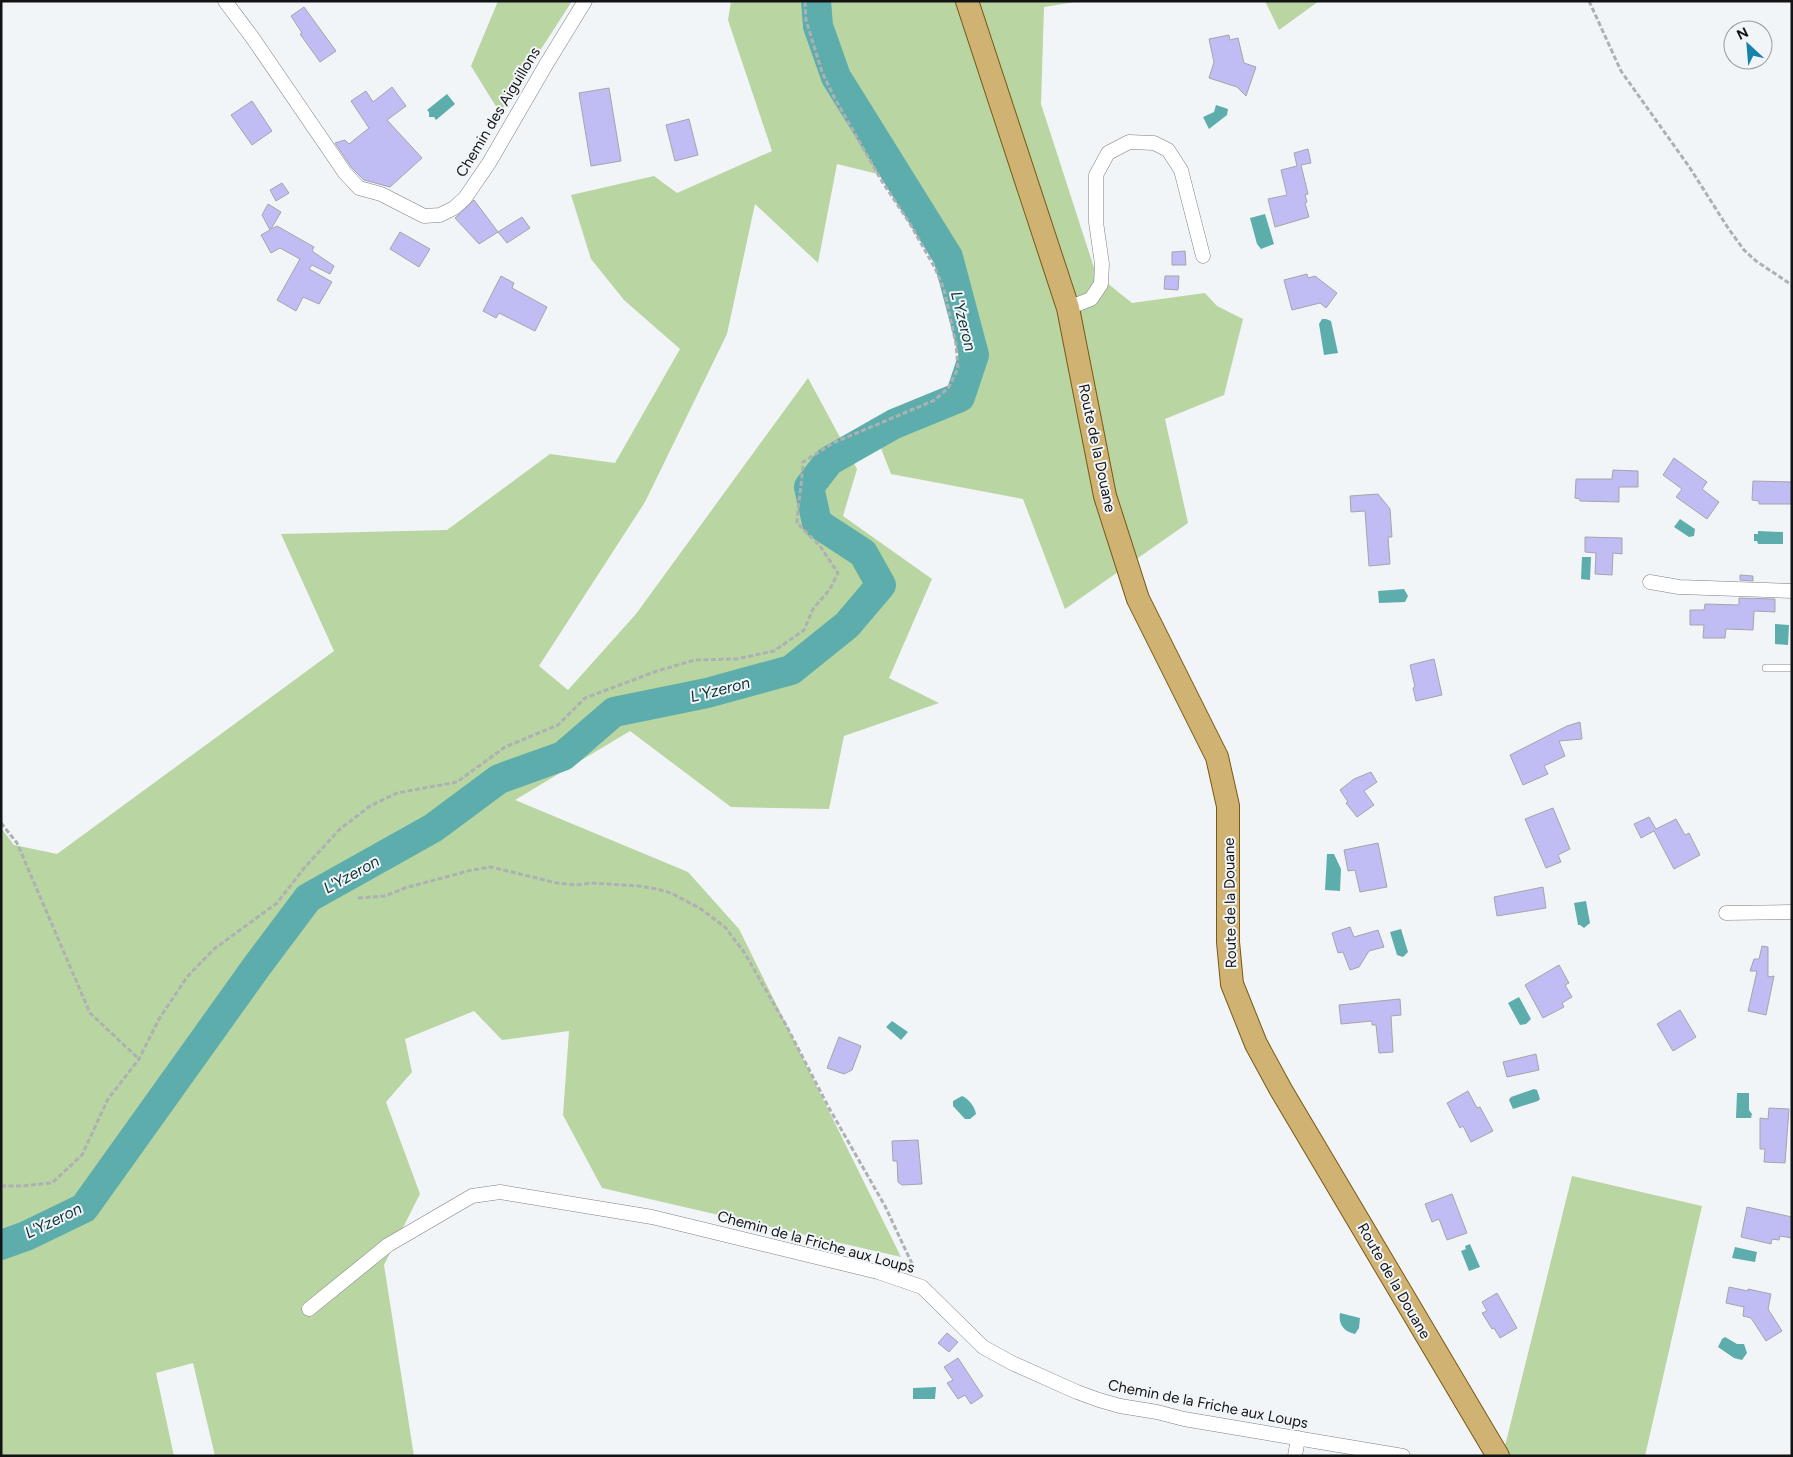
<svg xmlns="http://www.w3.org/2000/svg" width="1793" height="1457" font-family="Figtree,sans-serif">
<style>
.green{fill:#b8d5a2}
.water{fill:#5dadad}
.lines{fill:none;stroke-linecap:round;stroke-linejoin:round}
.river{stroke:#5dadad;stroke-width:30}
.building{fill:#c0bcf4;stroke:#a5a5a9}
.service-casing{stroke:#7d8082;stroke-width:8}
.minor-casing{stroke:#7d8082;stroke-width:15}
.primary-casing{stroke:#795915;stroke-width:24}
.path{stroke:#aeb1b3;stroke-width:3;stroke-dasharray:5 2.5;stroke-linecap:butt}
.service{stroke:#fff;stroke-width:7}
.minor{stroke:#fff;stroke-width:14}
.primary{stroke:#d0b273;stroke-width:22}
.labels{text-anchor:middle;stroke-width:4;stroke-linejoin:round;paint-order:stroke}
.street-label{font-size:15px;fill:#121314;stroke:#f2f5f8}
.water-label{font-size:16px;font-style:italic;fill:#0c3434;stroke:#f2f5f8}
</style>
<rect width="100%" height="100%" fill="#f2f5f8"/>
<path class="green" d="M498,1H572L500,113L471,66Z
M731,1H1081L1044,7L1041,104L1096,274L1132,303L1205,293L1217,306L1243,319L1224,395L1165,419L1188,523L1065,609L1023,499L891,474L870,420L953,391L966,356L941,265L890,177L837,164L818,263L755,204L727,334L645,502L539,666L568,690L636,614L808,378L857,469L843,516L932,579L889,678L939,703L844,736L829,809L731,807L630,731L515,800L688,872L739,929L901,1257L602,1188L563,1115L569,1031L502,1040L474,1011L405,1039L412,1072L386,1102L420,1194L384,1265L414,1456H215L193,1363L156,1373L174,1456H1V828L14,845L57,854L334,651L281,534L447,530L550,454L615,463L680,349L624,300L591,259L571,195L654,176L677,193L772,151L728,20Z
M1265,1H1319L1279,30Z
M1572,1176L1702,1206L1645,1456H1511L1505,1446Z"/>
<path class="water" d="M447,94L455,104L436,120L434,117H429V112L427,110Z
M1216,105L1228,109L1227,115L1209,129L1203,117L1214,112Z
M1265,214L1274,244L1261,249L1257,244L1250,218Z
M1322,319H1326L1331,321L1338,353L1324,355L1319,324Z
M1680,519L1695,529L1694,536L1689,537L1674,527Z
M1758,531L1783,532V544H1758L1757,541H1754V534H1758Z
M1582,557H1591L1590,580L1581,579Z
M1404,589L1408,596L1405,602L1379,603L1378,591Z
M1775,624L1789,625L1788,645L1775,644Z
M1327,854H1334L1341,869L1340,891L1325,890Z
M1586,901L1590,923L1584,928L1580,925H1578L1574,903Z
M1401,929L1408,952L1403,957L1397,955L1390,932Z
M1519,997L1531,1019L1526,1024L1520,1025L1508,1003Z
M892,1021L908,1032L901,1040L886,1027Z
M1534,1089L1537,1090L1540,1099L1538,1101L1513,1109L1509,1100L1511,1097Z
M1737,1093H1749V1110L1752,1114L1751,1118H1736Z
M962,1096C969,1099 975,1107 976,1114L970,1119H965L953,1106V1101Z
M1470,1244L1480,1267L1469,1271L1461,1251L1466,1249L1465,1246Z
M1735,1247L1757,1252L1755,1262L1732,1258Z
M1340,1313L1360,1318L1359,1328L1355,1334C1344,1332 1338,1324 1340,1313Z
M1725,1337L1737,1344H1744L1747,1353L1742,1360L1734,1358L1718,1347L1722,1339Z
M936,1387L935,1399H913V1388Z"/>
<g class="lines">
<path class="river" d="M1,1245L26,1236L84,1208L257,966L308,898L433,828L499,779L563,756L614,712L707,693L791,670L847,625L881,585L863,553L817,523L809,487L829,461L894,424L960,397L974,355L948,257L836,77L818,26L816,1"/>
</g>
<path class="building" d="M304,7L336,51L320,62L300,34L302,33L291,16Z
M1229,35L1230,40L1238,38L1244,63L1256,67L1246,96L1237,87L1209,78L1214,62L1209,39Z
M392,87L406,106L387,120L422,158L390,187L364,180L352,168L335,143L345,140L349,144L369,128L351,101L366,91L373,102Z
M609,88L621,161L591,166L579,93Z
M252,101L272,131L252,145L231,115Z
M689,119L698,155L675,161L666,125Z
M1308,149L1311,163L1301,165L1308,194L1305,195L1307,202L1305,203L1309,217L1275,227L1268,199L1287,195L1281,170L1297,166L1294,153Z
M282,183L289,193L276,201L270,190Z
M474,200L498,232L479,244L455,218Z
M268,204L281,212L271,229L277,226L314,247L312,251L334,266L330,274L312,265L309,269L332,282L319,304L303,297L296,311L277,300L300,259L280,248L271,253L261,235L270,230L262,215Z
M522,217L530,228L507,243L498,232Z
M400,232L430,249L419,267L390,249Z
M1185,251L1186,265H1172V252Z
M1307,274L1308,278L1315,276L1337,293L1326,308L1320,303L1292,310L1284,280Z
M501,276L514,283L512,288L547,307L535,331L499,313L496,318L483,311Z
M1165,276H1179L1178,290L1164,289Z
M1674,458L1707,482L1702,489L1719,502L1707,519L1676,497L1682,489L1663,475Z
M1613,470L1638,471V487H1619V502L1580,501V499L1575,498L1576,479H1612Z
M1753,481L1792,482V504H1759V501L1752,500Z
M1378,494L1390,509L1392,537H1388L1390,564L1369,566L1365,511L1351,512L1350,496Z
M1585,537L1622,538V554L1613,553L1612,575L1595,574L1596,553L1585,552Z
M1740,575L1753,576V581L1740,580Z
M1739,598L1775,599V612L1754,611L1753,630L1726,629L1725,638H1703L1704,625H1690V610H1704L1705,604L1739,605Z
M1434,659L1442,695L1416,701L1413,688L1415,687L1410,665Z
M1580,722L1582,739L1559,741L1565,756L1544,766L1548,774L1523,785L1510,755L1567,726Z
M1371,772L1377,782L1364,791L1374,805L1357,817L1346,803L1348,802L1340,790L1354,779Z
M1553,808L1570,849L1558,855L1561,862L1546,868L1525,819Z
M1649,817L1656,829L1676,819L1685,835L1689,833L1700,855L1674,869L1654,831L1641,838L1634,824Z
M1378,843L1387,887L1360,892L1355,870L1348,871L1344,850Z
M1543,887L1546,908L1497,916L1494,897Z
M1350,927L1354,937L1378,930L1384,947L1369,951L1359,967L1350,970L1343,952L1338,953L1332,933Z
M1762,946L1768,947V977L1774,976L1766,1015L1748,1011L1757,971H1750L1754,959H1759Z
M1559,965L1569,983L1565,985L1572,997L1562,1003L1564,1007L1543,1018L1525,985Z
M1400,999L1401,1015L1391,1016L1393,1052L1379,1053L1376,1025H1372V1021L1341,1024L1339,1005Z
M1680,1010L1696,1037L1673,1051L1657,1024Z
M839,1037L861,1046L852,1070L844,1074L827,1068Z
M1536,1054L1539,1070L1507,1077L1503,1062Z
M1468,1091L1477,1108L1480,1107L1493,1131L1471,1142L1463,1126L1460,1128L1447,1103Z
M1769,1108L1789,1109L1785,1163L1764,1162L1765,1149H1760V1118L1768,1119Z
M918,1140L922,1184L902,1185L898,1182L897,1161H893L892,1141Z
M1452,1194L1467,1233L1447,1240L1439,1219L1432,1222L1425,1204Z
M1747,1207L1792,1217V1238L1780,1236L1779,1240L1772,1239L1771,1244L1741,1237Z
M1729,1287L1748,1291V1289L1771,1294L1768,1309L1782,1331L1766,1341L1751,1318L1743,1316L1744,1307L1726,1303Z
M1497,1293L1517,1328L1500,1338L1494,1328L1492,1329L1482,1313L1487,1311L1482,1302Z
M947,1333L958,1342L949,1352L938,1343Z
M958,1358L983,1396L971,1404L965,1395L958,1399L947,1383L953,1380L944,1367Z"/>
<g class="lines">
<g class="service-casing">
<path id="service" d="M1766,668H1792"/>
</g>
<g class="minor-casing">
<path id="minor" d="M225,1L252,37L345,173L359,188L381,194L424,216L440,215L454,208L465,198L489,163L547,63L585,1
M1068,308L1091,299L1101,284L1102,264L1096,222V175L1108,153L1129,142L1154,143L1168,150L1181,170L1203,256
M1650,582L1679,587L1792,591
M1726,913L1792,912
M309,1309L388,1245L472,1196L500,1192L652,1217L878,1272L922,1287L983,1347L1012,1363L1077,1392L1099,1400L1120,1406L1157,1412L1184,1419L1403,1456
M1295,1456L1298,1438"/>
</g>
<g class="primary-casing">
<path id="primary" d="M967,1L1068,308L1105,496L1138,599L1217,757L1228,806V942L1232,984L1256,1044L1281,1090L1498,1456"/>
</g>
<path class="path" d="M1589,1L1621,71L1690,168L1728,228L1744,250L1756,261L1792,285
M1,823L17,843L90,1013L139,1059
M358,898L385,896L405,888L472,870L491,867L557,883L575,885L592,883L639,886L657,889L671,893L701,909L725,927L744,952L786,1025L829,1108L885,1206L914,1268
M1,1186H22L52,1183L82,1155L108,1099L139,1059L159,1019L187,977L214,949L277,903L305,867L339,830L370,806L397,793L457,782L505,747L558,725L585,698L657,671L695,660L736,659L774,651L804,630L813,609L830,589L838,573L820,546L797,523C798,503 802,483 803,462L833,443L935,400L949,387L958,368L956,344L944,289L935,268L909,222L883,183L834,97L822,72L806,20L805,1"/>
<use href="#service" class="service"/>
<use href="#minor" class="minor"/>
<use href="#primary" class="primary"/>
</g>
<g class="labels">
<g class="street-label">
<text transform="translate(498 112) rotate(-59)" y="5">Chemin des Aiguillons</text>
<text transform="translate(1097 448) rotate(78)" y="5">Route de la Douane</text>
<text transform="translate(1230 903) rotate(-91)" y="5">Route de la Douane</text>
<text transform="translate(816 1242) rotate(15)" y="5">Chemin de la Friche aux Loups</text>
<text transform="translate(1394 1281) rotate(60)" y="5">Route de la Douane</text>
<text transform="translate(1208 1404) rotate(11)" y="5">Chemin de la Friche aux Loups</text>
</g>
<g class="water-label">
<text transform="translate(964 321) rotate(76)" y="6">L'Yzeron</text>
<text transform="translate(720 689) rotate(-14)" y="6">L'Yzeron</text>
<text transform="translate(351 874) rotate(-29)" y="6">L'Yzeron</text>
<text transform="translate(53 1220) rotate(-26)" y="6">L'Yzeron</text>
</g>
</g>
<rect width="1793" height="1457" fill="none" stroke="#121314" stroke-width="5"/>
<g transform="translate(1748 45) rotate(334)"><circle r="24" fill="#f2f5f8" stroke="#989b9d"/>
<path d="M0-4L9 19L0 12L-9 19Z" fill="#1682aa"/>
<text y="-8" font-size="14" font-weight="bold" text-anchor="middle" fill="#121314">N</text>
</g>
</svg>
